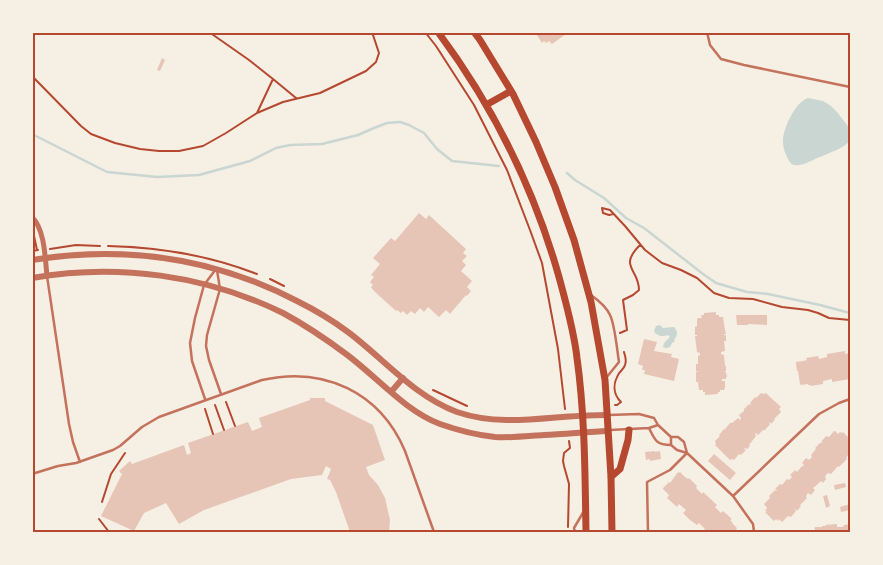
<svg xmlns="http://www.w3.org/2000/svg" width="883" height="565" font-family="Ubuntu,sans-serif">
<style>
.water{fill:#c9d6d2}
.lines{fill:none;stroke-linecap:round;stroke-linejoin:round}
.stream{stroke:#c9d6d2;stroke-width:2.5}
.building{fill:#e6c5b7}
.path{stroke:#b5482f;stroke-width:2}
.service{stroke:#c5725c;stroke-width:2.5}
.minor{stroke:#c5725c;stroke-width:5}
.tertiary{stroke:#c5725c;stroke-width:6}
.secondary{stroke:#b5482f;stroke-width:7}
.neatline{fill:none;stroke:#b5482f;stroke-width:2}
</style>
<rect width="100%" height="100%" fill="#f6efe4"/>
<path class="water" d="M808,98L823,101L831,106L837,112L850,129V141C842,149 831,152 820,157C814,159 801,167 795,165C791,165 789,161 787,157C785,153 783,147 783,143C782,130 795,102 808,98Z
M660,325L663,328L674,327C678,332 678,334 674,340L675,341L672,343L670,347L666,348L663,347L664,343L670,337L668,335C663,337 656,336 654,331L656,326Z"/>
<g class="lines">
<path class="stream" d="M32,134L107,172L157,177L199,175L250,161L276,148L290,145L322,144L358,135L374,128L387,123L400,122L409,125L424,133L437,149L452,161L499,166
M567,173L575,180L604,198L626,218L644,228L703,274L716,283L747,292L768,294L820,305L850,313"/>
</g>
<path class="building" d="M535,32H569L552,44L549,41L546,43L544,41L542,43Z
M162,58L165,60L160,71L157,70Z
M419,213L426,219L429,215L466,249L463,253L467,256L462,261L466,265L461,271L472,281L467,287L471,291L467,296L466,295L450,314L446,310L439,317L428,307L424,312L420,308L415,314L411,311L407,315L403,311L401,313L397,310L396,311L374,291L371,287L373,285L370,282L374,277L371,275L380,264L373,258L391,238L395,241Z
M716,312V315H719V317H723L725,330L726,334H724V335H726V341H724L725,351L721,352V354L724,355L725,366H726V371H724L726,372L727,377H726V379H722V381H725V388L724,390H720V392H718V394L705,395V392H703V390H699L698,382H696V372H698L696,371V364H698V356L700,355V353L697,352L695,336H697V335H695V327L697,326V319L698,318H702L701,315H704V313Z
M736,315H767V325L748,324V325H737Z
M644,339L657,342L654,351L672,354L671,357L679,359L674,381L644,374L645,370H642L643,366L638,364Z
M845,351V354L850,353V379L832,382V379L823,381V384L811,386L810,385H808V384L801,385L800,384L798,371H797L796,364V362L803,361L807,360L806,358L818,356L819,359L827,357V354Z
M761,393L764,394L766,393L770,397L781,407L779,409L781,412L774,419L775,420L771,424L770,422L769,423L770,424L765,430H763L758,435L756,433L755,434L756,436L749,445L750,446L747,449L745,448L744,449L746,450L741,455L739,454L734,460L732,459L730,460L715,445L716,444L715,441L720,436L719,435L724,429L726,430L725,429L730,423H732L738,418L740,420L741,418L739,415L744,411V409L749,404L750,405L751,404L750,403L755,397L756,398Z
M310,398H325V401L373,425L385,460L366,467L369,475L378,485L385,498L390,520L389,532H350L336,492L330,480L327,479L331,469L326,466L322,475L291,479L204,510L179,524L166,503L144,513L134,531L101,516L122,474L119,471L130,461L132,464L184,445L187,455L191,453L188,443L248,422L252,431L262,427L259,418L310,400Z
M834,431H835L838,434L840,432L842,433L843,432L850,439V452L846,458L847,459L843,463L842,461L843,463L839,467L838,466L831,474L828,473L825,476L826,479L823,483L821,481L819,483L813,488L815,490L811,495L808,493L806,496L807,498L800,505L801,506L797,511L796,509L795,510L796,511L791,517L788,516L782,522L779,519L778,521L776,519L774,521L765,512L767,511L765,510L767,508L764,504L770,498L769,496L775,490L776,491L777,490L775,489L780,484L782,485L787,479L789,480L792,477L790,475L795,470L797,472L802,466V467L804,465L802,463L806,458L809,460L812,457L811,455L816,449L815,448L820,443H823L821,442L826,436L829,437Z
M655,451V452L660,451L661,459L650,461V459L646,460L645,452Z
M714,454L736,473L730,480L708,461Z
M678,472V473L680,472L685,477L688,479L689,478L697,486L696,488L702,494L703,492L717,505L715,507L721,513L723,511L732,519L730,520L733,523H732L737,528L735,532H704L703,531L705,529L699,523L697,525L690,520L683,513L686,510L679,504L677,507L667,498L669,495L663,489V488L669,482L670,483Z
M845,483L846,487L835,490L834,485Z
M827,495L830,506L826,508L823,496Z
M850,504V510L841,512L840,507Z
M837,524V527H843L844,525L850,524V532H814L815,527H822V526H826L825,525Z"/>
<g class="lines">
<path class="path" d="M209,32L249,60L273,79L257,113
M425,32L436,46L474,105L507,170L530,230L542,263L558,349L565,409
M32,76L81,126L91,134L115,143L140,149L159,151H179L203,146L226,133L257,113L283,102L320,93L366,71L376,62L379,53L372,32
M273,79L296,98
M613,214L609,215L603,213L602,208L610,210L625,226L645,250L662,263L681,270L697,278L714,293L729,298L753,299L782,307L808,310L818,313L829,318L850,320
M34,236L37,250
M108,246C160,247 208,255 257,274
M50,249L76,245L100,246
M32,251L38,250
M270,279L284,286
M620,333L627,330L623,300L633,295L639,290C639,269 618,267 640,245
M433,390L467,406
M226,402L235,426
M215,405L224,430
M615,405H617L621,402C613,394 613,384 618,375C620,371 624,369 625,365C627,360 625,356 624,352
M205,409L213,434
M102,502L111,474L125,453
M99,519L109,532
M568,527L569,484L564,466L563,461L564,453L570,448L569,441"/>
<path class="service" d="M707,32L710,45L721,59L744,65L850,87
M217,270L220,289L207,335L206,346L209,360L221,394
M47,276L69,424L73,442L80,462
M591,295C598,300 606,306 610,315C615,325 617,350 619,362L606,378
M205,399L192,361L190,343L195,318L204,285L216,269
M609,415L639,414L654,418L658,425L671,437H678L684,442L687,453
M649,428C655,441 657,445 671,445
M610,430L649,428L658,425
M671,437V445L677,450L687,453L733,496L819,414L839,403L850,399
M32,474L58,466L76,463L113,450L120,446L142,427L159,417L262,380C324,366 380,392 405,451L434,532
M733,496L753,524L754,532
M575,532L574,528L584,511
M648,532L647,482L670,470L687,453"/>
<path class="minor" d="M32,217C45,230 45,258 47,276"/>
<path class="tertiary" d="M32,260C124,245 214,258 297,301C315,310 332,320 348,332C384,359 414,396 457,412C492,424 527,420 562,417C577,416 592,415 607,415
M32,278C117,263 206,275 283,313C305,325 326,339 346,354C376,376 405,411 440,424C457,430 476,435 495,437C511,438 528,436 544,435C565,434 587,432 608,431
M391,392L403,378"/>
<path class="secondary" d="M438,32C493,106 534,188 559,277C566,303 574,331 577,358C585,416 585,474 586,532
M474,32L480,40L513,94L536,142L555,187L574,240L591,302L605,380L611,477L612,532
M486,105L511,91
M611,477L620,469L628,440L629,430"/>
</g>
<rect width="883" height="565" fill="none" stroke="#f6efe4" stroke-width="68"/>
<rect x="34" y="34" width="815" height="497" class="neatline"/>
</svg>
